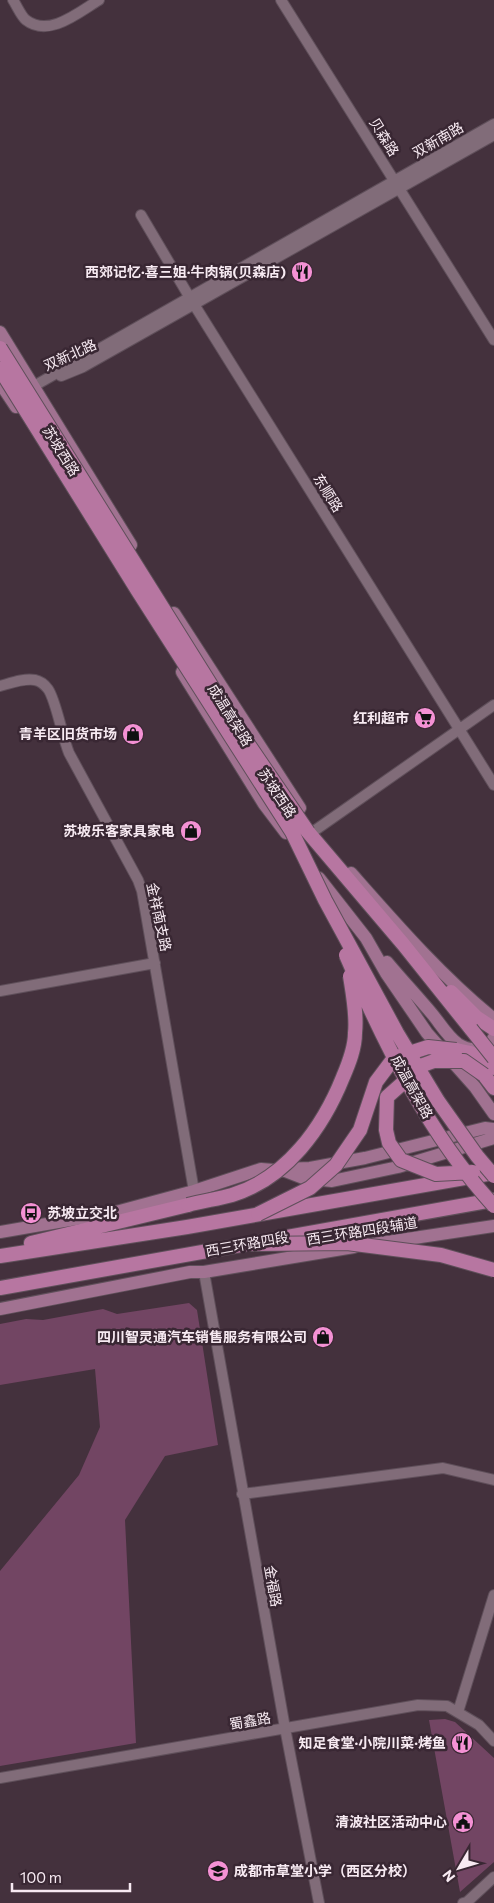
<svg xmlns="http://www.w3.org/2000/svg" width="494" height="1903" font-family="Commissioner,'Noto Sans SC',sans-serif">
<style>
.green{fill:#724563}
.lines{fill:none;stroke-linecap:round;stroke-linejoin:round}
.minor-casing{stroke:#5f4f5a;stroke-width:12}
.major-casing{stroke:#5f4f5a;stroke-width:14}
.highway-casing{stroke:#5f4f5a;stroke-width:16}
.minor{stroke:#816c79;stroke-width:10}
.major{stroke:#a17291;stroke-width:12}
.highway{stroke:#b776a1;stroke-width:14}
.highway-bridge-casing{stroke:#5f4f5a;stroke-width:16;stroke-linecap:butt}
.highway-bridge{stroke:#b776a1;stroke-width:14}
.labels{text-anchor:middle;stroke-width:5;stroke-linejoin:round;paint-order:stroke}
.street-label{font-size:14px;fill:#f7eaf2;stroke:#392733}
.poi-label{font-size:14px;font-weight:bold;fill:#f7eaf2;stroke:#392733;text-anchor:end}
</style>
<rect width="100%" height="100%" fill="#44313d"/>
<path class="green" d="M189,1303L197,1310L218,1445L165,1456L125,1520L136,1743L0,1766V1571L79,1475L100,1427L95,1369L0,1385V1324L26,1319L43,1320L103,1309L117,1314Z
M445,1719L455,1722L494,1758V1862L460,1892L429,1720Z"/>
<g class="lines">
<g class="minor-casing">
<path id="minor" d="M13,0C17,6 21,16 26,20C49,38 79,12 99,0
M281,0L494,340
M141,215L190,298L494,785
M61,376L83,367L494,135
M34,386L494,124
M0,686C11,683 24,678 35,680C40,681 45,685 48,689C56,700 62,736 69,753L138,880L142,891L194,1191
M314,831L494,705
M0,991L155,963
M204,1272L285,1728L319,1903
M242,1494L443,1468L494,1480
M458,1712L494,1595
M0,1778L418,1705L447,1706L479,1725L494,1741
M463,1903L467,1902L494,1877"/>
</g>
<g class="major-casing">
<path id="major" d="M0,332L131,545
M0,383L16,407
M174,613L300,808
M182,672L264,804L286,833
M351,873C396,924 441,976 494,1019
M319,878L366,938L386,973L427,1033L475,1087L494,1114
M387,962C402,980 418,997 433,1015C441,1025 448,1037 458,1044C471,1052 488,1051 494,1037
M284,1169L310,1168L365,1158L485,1128L494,1129
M0,1232L116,1212L194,1191L261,1169L285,1171L303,1178L332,1181L398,1167L494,1138
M374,1244L494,1226
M0,1309L190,1272H204L354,1247"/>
</g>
<g class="highway-casing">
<path id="highway" d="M308,832L403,944L471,1029
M451,992L476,1017L494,1029
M456,1050L471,1053L494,1068
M484,1075L494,1088
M31,1243L188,1205
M0,1256L187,1227L494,1173
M0,1288L494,1200"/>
</g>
<use href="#minor" class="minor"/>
<use href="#major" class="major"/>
<use href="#highway" class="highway"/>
<g class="highway-bridge-casing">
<path id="highway-bridge" d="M0,348L244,738L308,832
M0,369L138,591L292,832L325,900L397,1033L438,1101L477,1156L494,1176
M346,955C384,1043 429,1135 494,1206
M471,1029L494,1058
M473,1172L436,1174L401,1160L389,1143L386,1130L387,1097L423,1065L434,1061H464L484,1075
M188,1205C202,1201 218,1199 232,1195C287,1178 323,1127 343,1077C349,1063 355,1048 355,1033C357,1015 353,995 350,976
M258,1214L310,1188L336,1165L360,1130L376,1082L394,1058L428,1047L456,1050
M251,1244L347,1243L441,1255L494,1270"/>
</g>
<use href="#highway-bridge" class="highway-bridge"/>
</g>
<defs>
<g id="restaurant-disc" transform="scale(1.125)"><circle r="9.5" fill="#f491d4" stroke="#392733"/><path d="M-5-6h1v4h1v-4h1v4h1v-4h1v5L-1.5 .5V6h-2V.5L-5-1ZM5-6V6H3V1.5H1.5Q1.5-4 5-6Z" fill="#111"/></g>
<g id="supermarket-disc" transform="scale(1.125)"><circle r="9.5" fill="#f491d4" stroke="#392733"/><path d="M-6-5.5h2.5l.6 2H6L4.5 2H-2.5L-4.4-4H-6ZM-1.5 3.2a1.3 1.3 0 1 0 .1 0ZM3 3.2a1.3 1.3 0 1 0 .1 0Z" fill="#111"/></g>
<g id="shop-disc" transform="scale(1.125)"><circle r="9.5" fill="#f491d4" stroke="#392733"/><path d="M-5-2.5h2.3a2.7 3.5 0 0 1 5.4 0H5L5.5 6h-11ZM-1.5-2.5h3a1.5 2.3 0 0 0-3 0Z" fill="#111"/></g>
<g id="bus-disc" transform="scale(1.125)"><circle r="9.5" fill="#f491d4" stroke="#392733"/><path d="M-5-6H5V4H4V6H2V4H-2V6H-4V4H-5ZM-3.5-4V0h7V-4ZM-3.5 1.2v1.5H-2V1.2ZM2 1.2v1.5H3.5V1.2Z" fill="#111"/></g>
<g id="civic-disc" transform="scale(1.125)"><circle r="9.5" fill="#f491d4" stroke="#392733"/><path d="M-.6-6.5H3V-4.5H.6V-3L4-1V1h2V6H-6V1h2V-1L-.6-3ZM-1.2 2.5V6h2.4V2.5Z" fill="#111"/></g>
<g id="school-disc" transform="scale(1.125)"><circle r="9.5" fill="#f491d4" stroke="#392733"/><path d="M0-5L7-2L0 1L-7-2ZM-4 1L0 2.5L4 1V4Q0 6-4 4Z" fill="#111"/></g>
</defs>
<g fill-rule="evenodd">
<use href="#restaurant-disc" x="302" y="272"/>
<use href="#supermarket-disc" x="425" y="718"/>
<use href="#shop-disc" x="133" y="734"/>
<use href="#shop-disc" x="191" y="831"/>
<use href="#bus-disc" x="31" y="1213"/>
<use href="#shop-disc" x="323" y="1337"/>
<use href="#restaurant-disc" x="462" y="1743"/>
<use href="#civic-disc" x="463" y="1822"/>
<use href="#school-disc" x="218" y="1871"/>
</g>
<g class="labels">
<g class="street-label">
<text transform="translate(384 137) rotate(58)" y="5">贝森路</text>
<text transform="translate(438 140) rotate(-30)" y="5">双新南路</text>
<text transform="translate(70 355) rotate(-24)" y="5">双新北路</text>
<text transform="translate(61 451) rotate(58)" y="5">苏坡西路</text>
<text transform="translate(328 493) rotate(58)" y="5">东顺路</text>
<text transform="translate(230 715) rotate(58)" y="5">成温高架路</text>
<text transform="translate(277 793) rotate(56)" y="5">苏坡西路</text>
<text transform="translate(159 917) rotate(78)" y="5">金祥南支路</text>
<text transform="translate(412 1087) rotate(61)" y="5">成温高架路</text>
<text transform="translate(362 1231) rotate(-9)" y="5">西三环路四段辅道</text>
<text transform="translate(247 1244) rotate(-10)" y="5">西三环路四段</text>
<text transform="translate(273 1586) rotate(80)" y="5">金福路</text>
<text transform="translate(250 1721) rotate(-10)" y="5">蜀鑫路</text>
</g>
<g class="poi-label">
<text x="286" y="277">西郊记忆·喜三姐·牛肉锅(贝森店)</text>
<text x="409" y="723">红利超市</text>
<text x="117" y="739">青羊区旧货市场</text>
<text x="175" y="836">苏坡乐客家具家电</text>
<text x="47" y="1218" text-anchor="start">苏坡立交北</text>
<text x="307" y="1342">四川智灵通汽车销售服务有限公司</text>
<text x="446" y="1748">知足食堂·小院川菜·烤鱼</text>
<text x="447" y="1827">清波社区活动中心</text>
<text x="234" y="1876" text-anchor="start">成都市草堂小学（西区分校）</text>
</g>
</g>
<g transform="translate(459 1868) rotate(232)" stroke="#392733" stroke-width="4" paint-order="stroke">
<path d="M0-4L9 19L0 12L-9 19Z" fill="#f7eaf2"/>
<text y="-8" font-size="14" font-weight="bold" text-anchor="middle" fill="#f7eaf2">N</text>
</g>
<path d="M12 1883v8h118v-8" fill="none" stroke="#f7eaf2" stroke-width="2.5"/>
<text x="20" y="1883" font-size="15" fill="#f7eaf2" stroke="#392733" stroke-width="4" paint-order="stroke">100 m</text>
</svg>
